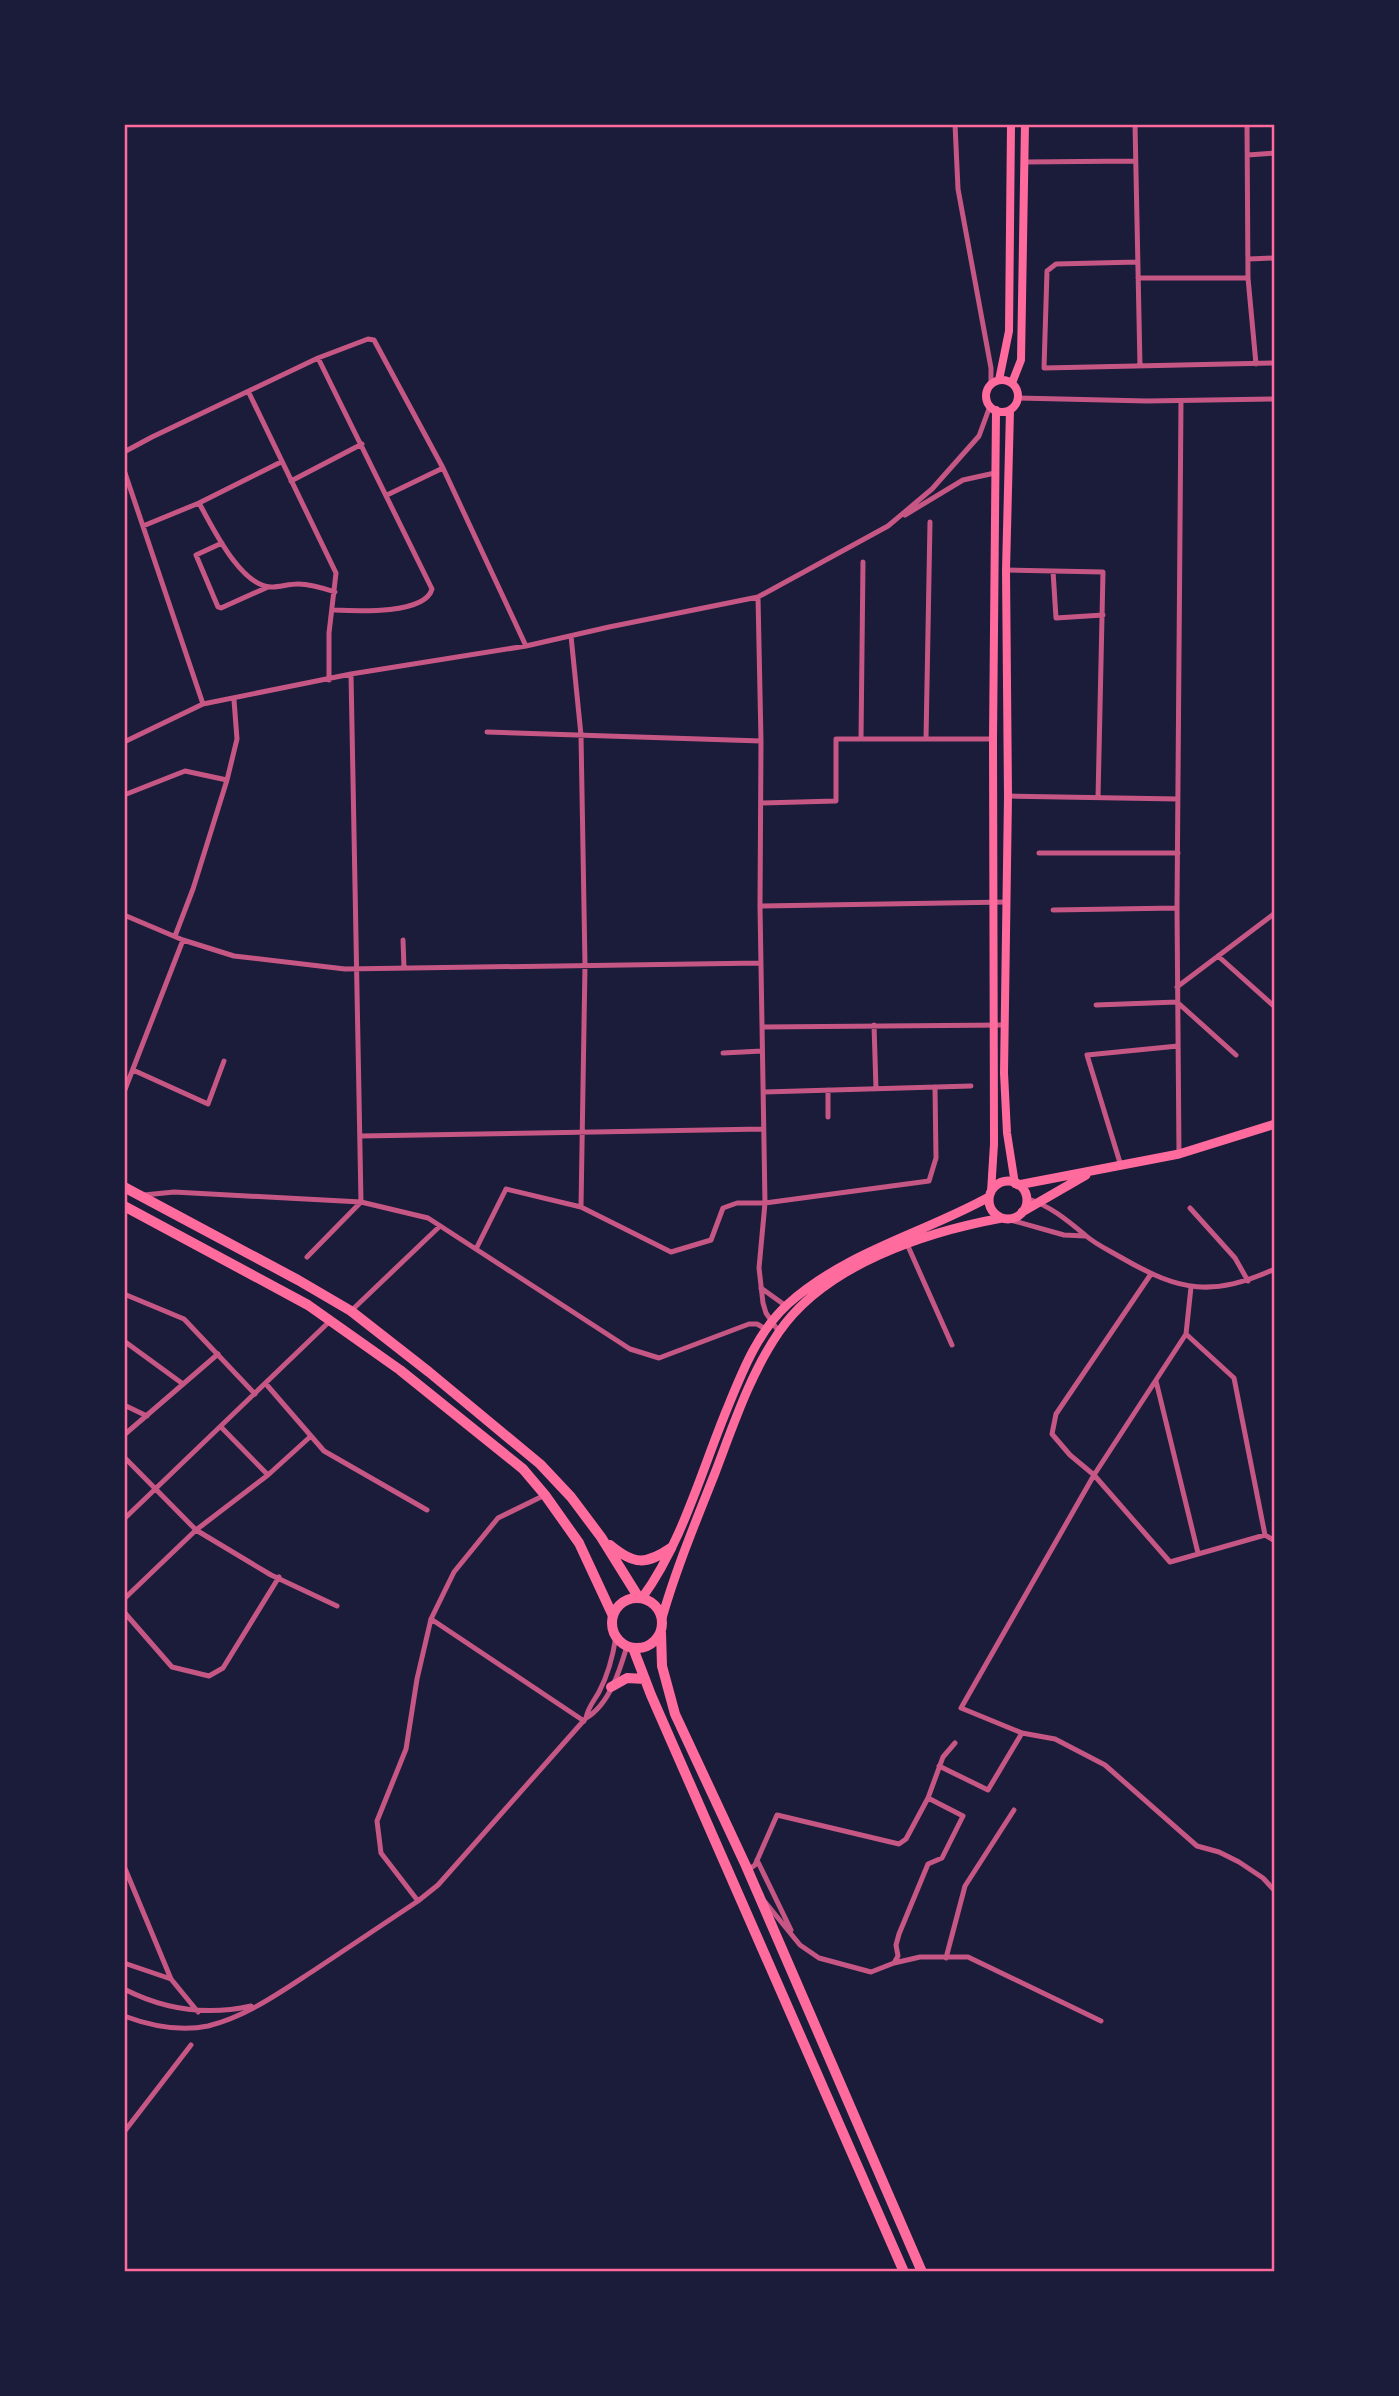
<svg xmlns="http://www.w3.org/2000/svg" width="1399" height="2396" font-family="Rubik,sans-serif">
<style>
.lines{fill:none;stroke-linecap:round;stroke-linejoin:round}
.minor{stroke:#c65784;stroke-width:5}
.secondary{stroke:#ff6b9d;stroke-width:8}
.primary{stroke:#ff6b9d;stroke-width:9}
.trunk{stroke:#ff6b9d;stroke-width:10}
.neatline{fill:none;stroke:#ff6b9d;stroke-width:2.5}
</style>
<rect width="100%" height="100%" fill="#1b1b3a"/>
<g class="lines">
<path class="minor" d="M955,124L958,189L991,368V385
M1135,124L1140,366
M1247,124L1248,278L1256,364
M1248,155L1275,153
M1025,162L1135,161
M1249,259L1275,258
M1138,262L1056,264L1047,271L1044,368L1275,363
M1138,278H1248
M318,358L432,589C425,615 355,611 332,610
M249,393L336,573L329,633V680
M1018,398L1147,401L1275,399
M124,452L152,437L318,358L368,339L374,340L443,468L526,646
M124,470L203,704
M291,481L362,444
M387,495L443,468
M199,503C212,526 240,586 271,587C280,587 289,584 298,584C310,584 323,588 335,592
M905,515L963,480L995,473
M143,526L199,503L281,462
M222,543L196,555L218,607L221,608L268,587
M1006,570L1103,572L1098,798
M1053,571L1056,618L1103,615
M758,597L761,741L760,906L765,1203L759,1268L763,1303L766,1313L779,1332
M571,636L581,735L585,965L581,1207L671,1252L711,1240L723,1208L737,1203H765L929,1181L936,1158L935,1087
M487,732L761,741
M861,739L863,562
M926,739L930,522
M124,742L203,704L351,674L526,646L609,627L758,597L888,526L932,489L979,436L990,406
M124,795L185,771L227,780L237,739L234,700
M1008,796L1178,799
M761,803L836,801V739H993
M1039,853H1178
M760,906L1007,902
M1053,910L1177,908
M124,915L183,940L234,956L345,969L761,963
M175,936L193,889L227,780
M403,940L404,968
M1218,956L1275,1007
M1177,987L1275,913
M1096,1005L1177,1002L1236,1055
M874,1025L876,1089
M762,1027L1005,1025
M723,1053L762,1051
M133,1070L208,1104L224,1061
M828,1090V1117
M124,1092L183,940
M764,1092L971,1086
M361,1136L764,1129
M1179,1154L1177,908L1181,401
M1121,1166L1087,1055L1178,1046
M144,1195L174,1192L361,1202L351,674
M1026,1198C1050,1206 1066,1219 1085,1235C1095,1244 1110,1251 1122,1258C1181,1292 1212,1297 1275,1269
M1190,1208L1235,1258L1248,1281
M1007,1219L1064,1235L1085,1236
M907,1244L952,1345
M476,1249L506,1189L581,1207
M307,1257L361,1202L428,1218L630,1349L659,1358L749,1324H757L767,1330
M1151,1274L1056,1414L1052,1434L1070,1455L1094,1475L1170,1562L1265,1535
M1191,1287L1186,1334L1234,1378L1265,1535L1275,1541
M761,1288L786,1306
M124,1294L184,1319L255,1394
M351,1311L440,1226
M1186,1334L1094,1475L961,1708L1022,1733L1055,1739L1105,1765L1197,1846L1219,1852L1239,1862L1263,1878L1275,1891
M124,1341L183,1384
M1156,1381L1198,1553
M266,1384L324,1451L427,1510
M124,1405L147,1416
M221,1427L268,1475
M124,1435L218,1354
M124,1457L196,1530L271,1575L337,1606
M124,1519L331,1320
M124,1599L196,1530L268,1475L311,1436
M124,1612L172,1667L209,1676L223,1668L279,1577
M431,1619L584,1721
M586,1718C588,1707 594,1701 599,1692C608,1675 613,1656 616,1636
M939,1766L988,1790L1022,1733
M928,1798L943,1757L955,1743
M757,1860L791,1930
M124,1866L171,1979L198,2012
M748,1870L755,1865L777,1815L899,1844L906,1839L928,1798L963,1816L942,1858L928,1864L899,1934L896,1945L898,1956L894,1963
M418,1901L381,1853L377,1821L406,1749L417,1679L431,1619L454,1572L498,1518L545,1495
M765,1902L800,1945L819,1958L871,1972L894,1963L920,1957H968L1101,2021
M946,1958L965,1886L1014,1810
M124,1963L171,1979
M124,1989C165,2010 206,2016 251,2006
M124,2016C151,2026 180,2032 208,2026C248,2016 282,1991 316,1969C350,1946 384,1924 418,1901L438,1885L586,1718C609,1705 620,1670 627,1646
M124,2132L191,2045"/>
<path class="secondary" d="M999,380L1009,331L1011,124
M986 396a16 16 0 1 1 32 0a16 16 0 1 1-32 0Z
M1012,383L1021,360L1025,124
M1010,410L1006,570L1008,796L1004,1073L1007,1133L1015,1184
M991,1192L994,1144L993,739L996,410"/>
<path class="primary" d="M989 1200a19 19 0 1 1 38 0a19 19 0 1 1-38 0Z
M1018,1185L1179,1154L1275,1124
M1022,1212L1086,1175
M642,1598C682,1543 701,1472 727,1409C742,1372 758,1331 788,1304C846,1252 922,1234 989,1197
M662,1618C676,1569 696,1521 715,1473C733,1426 750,1374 779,1332C825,1265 925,1232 1002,1218"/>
<path class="trunk" d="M124,1187L298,1280L351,1311L429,1372L540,1464L571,1497L601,1537L639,1598
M124,1206L308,1305L400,1370L523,1469L545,1495L579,1543L613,1616
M610,1545C634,1565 646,1565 671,1548
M612 1623a25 25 0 1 1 50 0a25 25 0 1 1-50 0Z
M661,1633L662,1666L675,1714L746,1866L922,2272
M633,1648L651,1695L904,2272
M611,1687L627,1678L645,1679"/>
</g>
<rect width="1399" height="2396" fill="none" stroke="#1b1b3a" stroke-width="252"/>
<rect x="126" y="126" width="1147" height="2144" class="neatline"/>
</svg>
